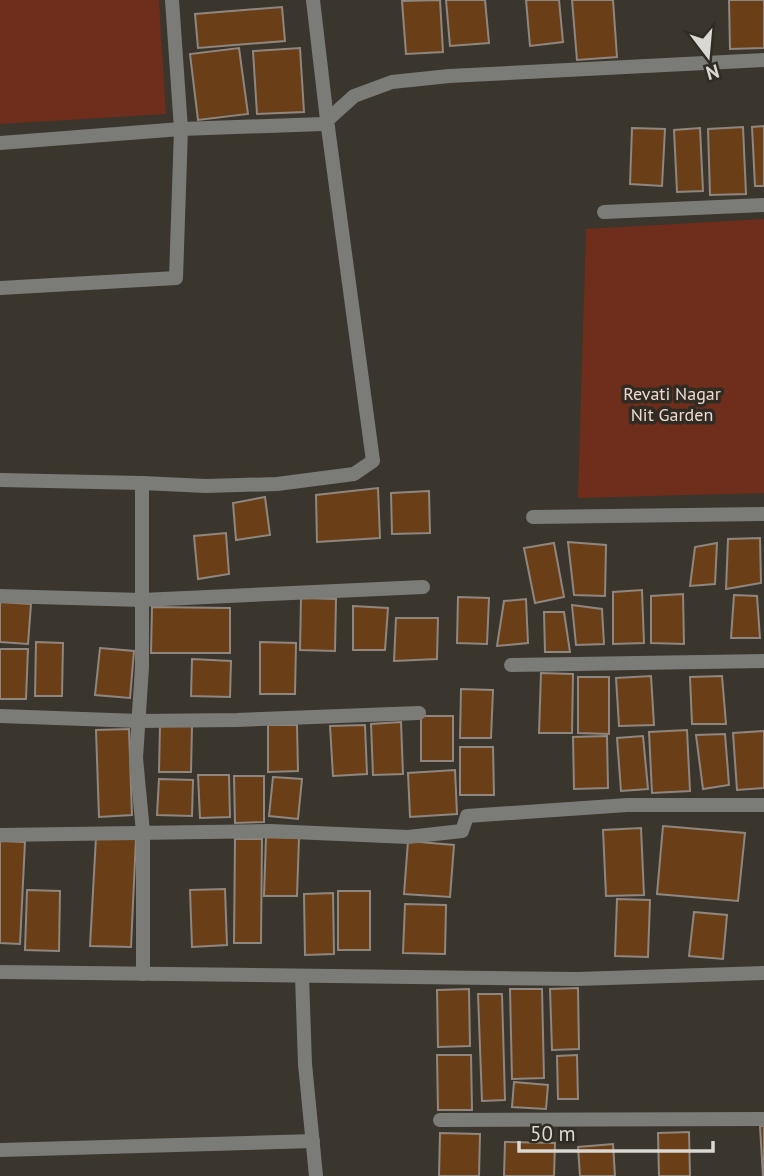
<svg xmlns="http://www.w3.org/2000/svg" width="764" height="1176" viewBox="0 0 764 1176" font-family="'PT Sans',sans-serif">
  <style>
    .green { fill: #6f2d1c }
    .building { fill: #6a3f17; stroke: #8f867f; stroke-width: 2 }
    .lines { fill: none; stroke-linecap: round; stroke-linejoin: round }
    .minor { stroke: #7b7b77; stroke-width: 14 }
    .labels { text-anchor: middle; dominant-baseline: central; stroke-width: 7; stroke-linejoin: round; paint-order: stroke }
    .park-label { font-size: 18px; fill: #efd9d3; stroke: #302c24 }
  </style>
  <rect width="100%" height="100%" fill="#3a362e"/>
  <!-- green -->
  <g class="green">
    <polygon points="0,0 159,0 166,114 0,124"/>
    <polygon points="764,219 764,493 578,498 586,229"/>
  </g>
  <!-- building -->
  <g class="building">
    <polygon points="440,0 443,52 406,54 402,1"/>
    <polygon points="446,0 485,0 489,43 450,46"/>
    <polygon points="526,0 559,0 563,42 530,46"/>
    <polygon points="572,0 613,0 617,57 577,60"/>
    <polygon points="729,0 764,0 764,48 730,49"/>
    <polygon points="282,7 285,41 198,48 195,14"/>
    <polygon points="239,48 248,114 198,120 190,54"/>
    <polygon points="300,48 304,112 257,114 253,51"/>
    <polygon points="764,126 764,186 755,186 752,127"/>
    <polygon points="743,127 746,194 710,195 708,129"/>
    <polygon points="632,128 665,129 662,186 630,184"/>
    <polygon points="700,128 703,191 677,192 674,130"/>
    <polygon points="378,488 380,538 317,542 316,495"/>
    <polygon points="429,491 430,533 392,534 391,493"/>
    <polygon points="265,497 270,535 236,540 233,503"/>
    <polygon points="226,533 229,574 198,579 194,536"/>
    <polygon points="760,538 761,583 726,589 728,539"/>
    <polygon points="568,542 606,545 605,596 574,595"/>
    <polygon points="554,543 564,597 535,603 524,548"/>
    <polygon points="717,543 715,584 690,586 695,547"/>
    <polygon points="642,590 644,643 613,644 613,592"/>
    <polygon points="683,594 684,644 651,643 651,596"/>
    <polygon points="734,595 757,596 760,638 731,638"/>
    <polygon points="458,597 489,598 487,644 457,643"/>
    <polygon points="301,598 336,599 335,651 300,650"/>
    <polygon points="526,599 528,643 497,646 504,601"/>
    <polygon points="0,602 31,604 28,644 0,642"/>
    <polygon points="572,605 602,609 604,644 576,645"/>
    <polygon points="353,606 388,608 385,650 353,650"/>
    <polygon points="152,607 230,608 230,653 151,653"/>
    <polygon points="544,612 564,612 570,652 545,652"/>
    <polygon points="396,618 438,618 437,659 394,661"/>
    <polygon points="36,642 63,643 62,696 35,696"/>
    <polygon points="260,642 296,643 295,694 260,694"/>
    <polygon points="100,648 134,651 130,698 95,695"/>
    <polygon points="0,649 28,649 26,699 0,699"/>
    <polygon points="192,659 231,661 230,697 191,696"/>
    <polygon points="541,673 573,674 572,733 539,733"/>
    <polygon points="651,676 654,725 619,726 616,678"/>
    <polygon points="722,676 726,724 692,724 690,677"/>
    <polygon points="578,677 609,677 609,734 578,733"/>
    <polygon points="461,689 493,690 491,738 460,738"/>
    <rect x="421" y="716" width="32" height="45"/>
    <polygon points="401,722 403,774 373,775 371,724"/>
    <polygon points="160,725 192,726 191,772 159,772"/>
    <polygon points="268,725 297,725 298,771 268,772"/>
    <polygon points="365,725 367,774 333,776 330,726"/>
    <polygon points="129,729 132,815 99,817 96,730"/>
    <polygon points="687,730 690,791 652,793 649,732"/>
    <polygon points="764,731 764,788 737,790 733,733"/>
    <polygon points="725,734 729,785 703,789 696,735"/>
    <polygon points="607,736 608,788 574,789 573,737"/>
    <polygon points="643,736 648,789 621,791 617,738"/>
    <polygon points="460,747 493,747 494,795 460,795"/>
    <polygon points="455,770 457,814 410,817 408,773"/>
    <polygon points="198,775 229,775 230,817 200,818"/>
    <polygon points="234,776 264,776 264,822 235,823"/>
    <polygon points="273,777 302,779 298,819 269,816"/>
    <polygon points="159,779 193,780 192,816 157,815"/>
    <polygon points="663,826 745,833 738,901 657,894"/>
    <polygon points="641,828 644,895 606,896 603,830"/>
    <polygon points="96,837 136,839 131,947 90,946"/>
    <polygon points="266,837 299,838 297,896 264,896"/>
    <polygon points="235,839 262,839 261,943 234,943"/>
    <polygon points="0,841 25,842 20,944 0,943"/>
    <polygon points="408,841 454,845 450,897 404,894"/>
    <polygon points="225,889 227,945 192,947 190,890"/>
    <polygon points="27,890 60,891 59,951 25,950"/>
    <rect x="338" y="891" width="32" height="59"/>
    <polygon points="333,893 334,954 305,955 304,894"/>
    <polygon points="617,899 650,900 648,957 615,956"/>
    <polygon points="405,904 446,905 445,954 403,953"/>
    <polygon points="694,912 727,915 723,959 689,956"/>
    <polygon points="578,988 579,1049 552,1050 550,989"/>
    <polygon points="469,989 470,1046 438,1047 437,990"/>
    <polygon points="510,989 542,989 544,1078 512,1079"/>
    <polygon points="478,994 502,994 505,1100 482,1101"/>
    <polygon points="437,1055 471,1055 472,1110 438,1110"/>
    <polygon points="577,1055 578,1099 558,1099 557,1056"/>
    <polygon points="514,1082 548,1085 546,1109 512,1107"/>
    <polygon points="760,1126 764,1126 764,1176 763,1176"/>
    <polygon points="689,1132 690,1176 659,1176 658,1133"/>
    <polygon points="440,1133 480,1134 479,1176 439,1176"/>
    <polygon points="505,1142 555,1143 554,1176 504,1176"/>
    <polygon points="613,1144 615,1176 580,1176 578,1147"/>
  </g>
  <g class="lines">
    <!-- minor -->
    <g class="minor">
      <polyline points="0,143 181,129 323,124 354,96 392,82 449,76 764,60"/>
      <polyline points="604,212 764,205"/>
      <polyline points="0,288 176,278 181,129 172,0"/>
      <polyline points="0,480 142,483"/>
      <polyline points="533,517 764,514"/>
      <polyline points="0,596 142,600 423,587"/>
      <polyline points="511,665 764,661"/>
      <polyline points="0,716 139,721 237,720 419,713"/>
      <polyline points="0,835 270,831 408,837 462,831 467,816 627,805 764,805"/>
      <polyline points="0,972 577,979 764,973"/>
      <polyline points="143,974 143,832 136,758 142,667 142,483 206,486 277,484 354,474 373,461 327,120 313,0"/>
      <polyline points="302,976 305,1064 316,1176"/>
      <polyline points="440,1120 764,1119"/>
      <polyline points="0,1150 313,1141"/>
    </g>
  </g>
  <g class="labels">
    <!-- park labels -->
    <g class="park-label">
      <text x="672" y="393">Revati Nagar<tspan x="672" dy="21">Nit Garden</tspan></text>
    </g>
  </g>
  <!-- north arrow -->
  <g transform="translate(708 56) rotate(164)" stroke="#302c24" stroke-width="5" paint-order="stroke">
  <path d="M0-5L12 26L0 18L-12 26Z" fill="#dad8d2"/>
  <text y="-10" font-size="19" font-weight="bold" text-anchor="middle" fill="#dad8d2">N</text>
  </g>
  <!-- scale -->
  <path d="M519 1141v10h194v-10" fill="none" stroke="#dad8d2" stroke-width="3.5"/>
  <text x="530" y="1141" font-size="21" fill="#dad8d2" stroke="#302c24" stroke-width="5" paint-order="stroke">50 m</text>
</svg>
